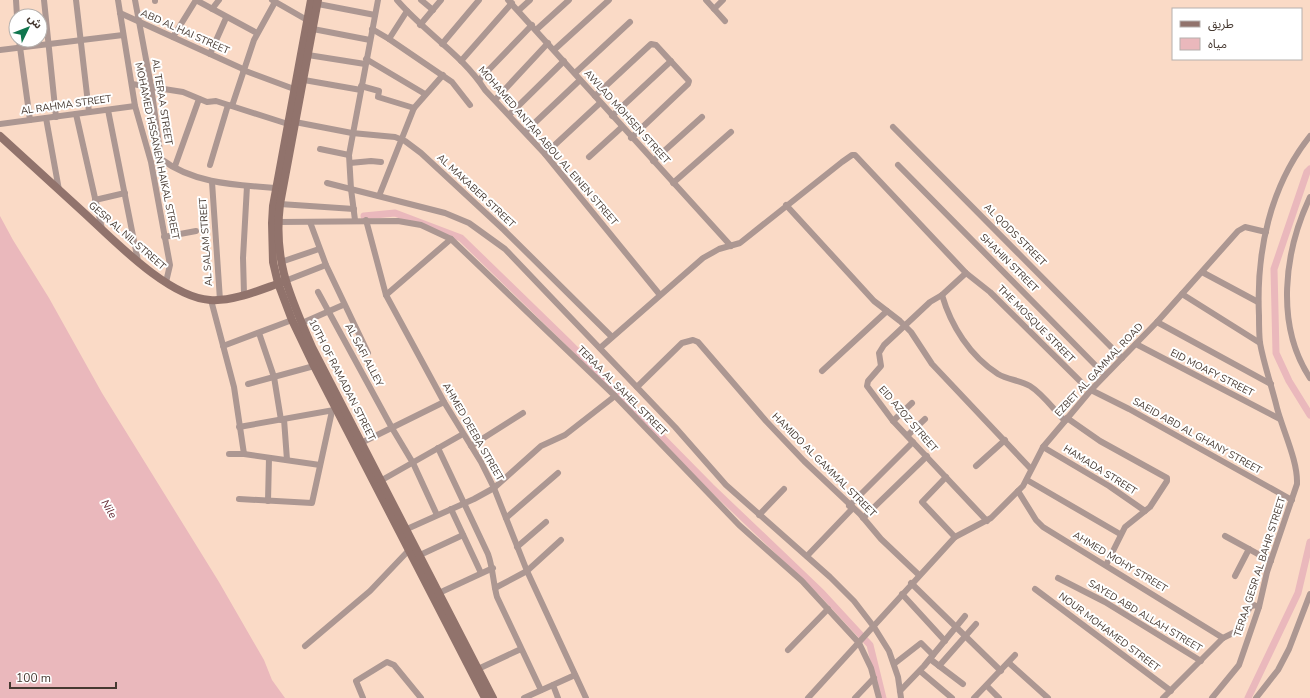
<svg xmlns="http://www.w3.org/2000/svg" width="1310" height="698" viewBox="0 0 1310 698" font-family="'Nunito Sans','Noto Sans Arabic',sans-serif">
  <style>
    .water { fill: #eab8bc }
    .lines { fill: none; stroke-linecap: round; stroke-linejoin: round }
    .canal { stroke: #eab8bc; stroke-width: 7 }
    .street { stroke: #ac9792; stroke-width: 6 }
    .secondary { stroke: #91736c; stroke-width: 8 }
    .labels { text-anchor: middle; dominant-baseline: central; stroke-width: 4; stroke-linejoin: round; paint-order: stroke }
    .street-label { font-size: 10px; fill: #463931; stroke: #fff }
    .water-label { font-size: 11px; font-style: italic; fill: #5f242e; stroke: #fff }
  </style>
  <rect width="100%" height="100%" fill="#fadac6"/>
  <!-- water -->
  <polygon class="water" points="0,216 13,240 49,298 102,393 219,582 264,660 272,680 285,698 0,698"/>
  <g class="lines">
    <!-- canal -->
    <g class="canal">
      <polyline points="1310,169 1307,172 1274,269 1276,353 1289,381 1310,415"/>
      <polyline points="364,216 395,213 461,238 568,342 711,487 822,593 870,645 883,698"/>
      <polyline points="1248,698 1298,593 1310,542"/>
    </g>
    <!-- street -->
    <g class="street">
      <polyline points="16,0 17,16"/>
      <polyline points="44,0 56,117"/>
      <polyline points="76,0 89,112"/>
      <polyline points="118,0 135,106 151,162 170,265 166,282"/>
      <path d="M135,0L151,86L161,159C194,184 237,185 276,188"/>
      <polyline points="196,0 257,33"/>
      <polyline points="272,0 307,20"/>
      <path d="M397,0C424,32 463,55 485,90L545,154L660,295"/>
      <polyline points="421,0 433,10"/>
      <polyline points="508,0 731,246"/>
      <polyline points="706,0 725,21"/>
      <polyline points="155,1 155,0"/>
      <polyline points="318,4 375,15"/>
      <polyline points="212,9 219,0"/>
      <polyline points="714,9 723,0"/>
      <polyline points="519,10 530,0"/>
      <polyline points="120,13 243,69"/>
      <polyline points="420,25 441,0"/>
      <polyline points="313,29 370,40"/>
      <polyline points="372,29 389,39 452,82 470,105"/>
      <polyline points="536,30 569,0"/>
      <polyline points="173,37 196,0"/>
      <polyline points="389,39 407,11"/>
      <polyline points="19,40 30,120"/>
      <polyline points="442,44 479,0"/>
      <polyline points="0,50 123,35"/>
      <polyline points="554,50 609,0"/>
      <polyline points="210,54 226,18"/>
      <polyline points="308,55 365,64"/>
      <polyline points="366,59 425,94"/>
      <polyline points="461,61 512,3"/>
      <polyline points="243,70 294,89"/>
      <polyline points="575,73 630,22"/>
      <polyline points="304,80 361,90"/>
      <polyline points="479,80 532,25"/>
      <polyline points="132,84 183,92 207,102 216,101 288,124"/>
      <polyline points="361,86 379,91 378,97 414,108"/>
      <polyline points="595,96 651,44 656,45 689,81 688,84 631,138"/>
      <polyline points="495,100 548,43"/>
      <polyline points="232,106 254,40 275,2"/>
      <polyline points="108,110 138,261"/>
      <polyline points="76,114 102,229"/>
      <polyline points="509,115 564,61"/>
      <polyline points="612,116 671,61"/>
      <polyline points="46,118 59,190"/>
      <polyline points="295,122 352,133 395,137 405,141 421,153 504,230 612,337"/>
      <polyline points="0,124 135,106"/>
      <polyline points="893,127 1122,358"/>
      <polyline points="525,132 580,80"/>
      <polyline points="320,149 349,155"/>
      <polyline points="545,154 600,103"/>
      <polyline points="589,157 622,127"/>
      <polyline points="653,161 702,117"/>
      <polyline points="350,163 371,161 381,162"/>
      <polyline points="210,165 228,105"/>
      <polyline points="898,165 1105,375"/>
      <polyline points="175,166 199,99"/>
      <polyline points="212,182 220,300"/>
      <polyline points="327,183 445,213 469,223 505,249 675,427 726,485 830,577 854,601 874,627 889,651 898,677 901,698"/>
      <polyline points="673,183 731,132"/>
      <polyline points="379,196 414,108 443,75"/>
      <path d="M1310,197C1284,252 1275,325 1310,378"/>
      <polyline points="95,200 125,193"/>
      <polyline points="280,204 354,209"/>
      <polyline points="786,205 874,301 900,321 911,332 932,364 1031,469"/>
      <polyline points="355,220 351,189 349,155 378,0"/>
      <polyline points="366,220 386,295 444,402 481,462 494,488 527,571 586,698"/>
      <polyline points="278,222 398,221 421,225 451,239 615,396 739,525 802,581 859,643 871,668 879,698"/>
      <polyline points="310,222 326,265 368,353"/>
      <polyline points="164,237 196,231"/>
      <polyline points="281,262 319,249"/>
      <polyline points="1202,272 1258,302"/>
      <polyline points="966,273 942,295 930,302 884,345 879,353 881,366 868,381 867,386 893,421 987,521"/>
      <polyline points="285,281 326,265"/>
      <polyline points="318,292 392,428 413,463 437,515"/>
      <polyline points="244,294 243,258 247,186"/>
      <polyline points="1182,294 1260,343"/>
      <polyline points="386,295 451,239"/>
      <path d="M942,295C951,326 970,356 998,374C1008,380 1020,380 1030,386C1043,394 1054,410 1065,421"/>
      <polyline points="211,300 234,387 244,454"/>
      <polyline points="1157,322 1271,384"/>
      <polyline points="302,323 343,305"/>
      <polyline points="259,333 274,377 281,420"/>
      <polyline points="1136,344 1280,419"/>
      <polyline points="223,346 292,320"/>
      <polyline points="600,348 703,258 719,249 740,243 842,162 852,155 855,155 966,273 990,292 1087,388 1129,409 1292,500"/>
      <polyline points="822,371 887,311"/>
      <polyline points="248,384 314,366"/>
      <polyline points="637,387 682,343 693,340 698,342 766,421 804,461 860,514 881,539 919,575"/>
      <polyline points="1067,418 1100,441 1167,478 1167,481 1150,507 1125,527 1106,565"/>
      <polyline points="284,419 287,460"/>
      <polyline points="893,421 912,403"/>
      <polyline points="239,427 334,410"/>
      <polyline points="908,435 925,419"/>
      <polyline points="363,442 444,402"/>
      <polyline points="471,446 523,413"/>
      <polyline points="1043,447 1109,486 1145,511"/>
      <path d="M438,448L488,554C493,568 493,582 497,597L541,690"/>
      <polyline points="229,454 244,454 320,465"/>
      <polyline points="976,466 1005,440"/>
      <polyline points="946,477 922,502 955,537"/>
      <polyline points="382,480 463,434"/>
      <polyline points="1027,480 1120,534"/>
      <polyline points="1018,491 1036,520 1043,527 1223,638"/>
      <polyline points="239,499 312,503 332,411"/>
      <polyline points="268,501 269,458"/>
      <polyline points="849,506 913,442"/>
      <polyline points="451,509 481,573"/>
      <polyline points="759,515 784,489"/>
      <polyline points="506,518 558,473"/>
      <polyline points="863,518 927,456"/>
      <polyline points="407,529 474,499 494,488 541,446 565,435 615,396"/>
      <polyline points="1225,536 1271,561"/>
      <polyline points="517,547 546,522"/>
      <polyline points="420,555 463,535"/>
      <polyline points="807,556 853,508"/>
      <polyline points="1235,576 1249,549"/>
      <polyline points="1058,578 1105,602 1201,661"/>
      <polyline points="911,583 1001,671"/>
      <polyline points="495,588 527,571 561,540"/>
      <polyline points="1035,589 1171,691"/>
      <polyline points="439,593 493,568"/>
      <polyline points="902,594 945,641"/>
      <polyline points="305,646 370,591 409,550"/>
      <polyline points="788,650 828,609"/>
      <polyline points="930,659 963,684"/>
      <polyline points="1009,663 1048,698"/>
      <polyline points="894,664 921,643 933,655"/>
      <polyline points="939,666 976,624"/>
      <polyline points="478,669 521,649"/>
      <polyline points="920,671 952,698"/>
      <polyline points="553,685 558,698"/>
      <polyline points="987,686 999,698"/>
      <polyline points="900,691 924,666 965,616"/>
      <polyline points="363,698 356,681 387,662 394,665 421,698"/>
      <polyline points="524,698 575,675"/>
      <polyline points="808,698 955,537 991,518 1023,486 1043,447 1065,421 1091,390 1157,322 1238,231 1245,227 1266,232"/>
      <polyline points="855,698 874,678"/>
      <polyline points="974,698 1015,655"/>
      <polyline points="1163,698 1223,638 1237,631 1250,607 1254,605 1259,607"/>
      <path d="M1212,698L1239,665L1259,607L1267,572L1297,484C1298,461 1283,431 1277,408C1272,387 1264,365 1260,343C1259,334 1259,325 1259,316C1256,252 1270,186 1310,136"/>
      <polyline points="1256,698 1278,670 1289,649 1310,594"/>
    </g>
    <!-- secondary -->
    <g class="secondary">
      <polyline points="311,0 273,206 272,223 273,262 278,283 292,320 314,366 485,698"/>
      <path d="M318,0L280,204C273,262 290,296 312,347L493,698"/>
      <path d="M0,136C27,161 54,185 81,210C112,238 167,297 210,300C233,302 262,289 283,282"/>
    </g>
  </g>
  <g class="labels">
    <!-- street labels -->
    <g class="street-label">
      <text transform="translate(185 32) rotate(24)">ABD AL HAI STREET</text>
      <text transform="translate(162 102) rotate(81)">AL TERAA STREET</text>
      <text transform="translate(66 105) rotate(-8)">AL RAHMA STREET</text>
      <text transform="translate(627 117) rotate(48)">AWLAD MOHSEN STREET</text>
      <text transform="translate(548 146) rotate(49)">MOHAMED ANTAR ABOU AL EINEN STREET</text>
      <text transform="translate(157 151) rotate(78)">MOHAMED HSSANEN HAIKAL STREET</text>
      <text transform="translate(476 191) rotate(43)">AL MAKABER STREET</text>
      <text transform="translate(1015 235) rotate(45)">AL QODS STREET</text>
      <text transform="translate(127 236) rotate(41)">GESR AL NIL STREET</text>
      <text transform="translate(206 242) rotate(-94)">AL SALAM STREET</text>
      <text transform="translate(1009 263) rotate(45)">SHAHIN STREET</text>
      <text transform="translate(1036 324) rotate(45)">THE MOSQUE STREET</text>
      <text transform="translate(364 355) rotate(62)">AL SAFI ALLEY</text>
      <text transform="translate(1099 370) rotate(-47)">EZBET AL GAMMAL ROAD</text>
      <text transform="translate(1212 373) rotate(27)">EID MOAFY STREET</text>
      <text transform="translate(342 380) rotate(63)">10TH OF RAMADAN STREET</text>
      <text transform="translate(622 391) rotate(45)">TERAA AL SAHEL STREET</text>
      <text transform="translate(908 419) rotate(49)">EID AZOZ STREET</text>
      <text transform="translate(473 432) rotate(60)">AHMED DEEBA STREET</text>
      <text transform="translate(1197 436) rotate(29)">SAEID ABD AL GHANY STREET</text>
      <text transform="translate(824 465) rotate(45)">HAMIDO AL GAMMAL STREET</text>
      <text transform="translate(1100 470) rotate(32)">HAMADA STREET</text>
      <text transform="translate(1120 562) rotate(31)">AHMED MOHY STREET</text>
      <text transform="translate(1260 567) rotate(-72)">TERAA GESR AL BAHR STREET</text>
      <text transform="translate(1145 616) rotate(31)">SAYED ABD ALLAH STREET</text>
      <text transform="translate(1109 632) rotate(37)">NOUR MOHAMED STREET</text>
    </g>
    <!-- water labels -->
    <g class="water-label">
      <text transform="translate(109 509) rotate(60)">Nile</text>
    </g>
  </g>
  <!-- legend -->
  <rect x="1172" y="8" width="130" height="52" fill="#ffffff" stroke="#b5b0ad"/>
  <rect x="1180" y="21" width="20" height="6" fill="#91736c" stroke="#b5b0ad"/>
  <text x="1208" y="28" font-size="12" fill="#463931">طريق</text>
  <rect x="1180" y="38" width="20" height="12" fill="#eab8bc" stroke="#b5b0ad"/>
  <text x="1208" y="48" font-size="12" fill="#463931">مياه</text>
  <!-- north arrow -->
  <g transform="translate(28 28) rotate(47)"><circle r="19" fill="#ffffff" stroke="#b5b0ad"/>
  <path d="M0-3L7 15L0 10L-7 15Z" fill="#10764e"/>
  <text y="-6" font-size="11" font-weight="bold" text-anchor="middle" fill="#463931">ش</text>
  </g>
  <!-- scale -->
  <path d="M10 682v6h106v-6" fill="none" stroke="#463931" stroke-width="2"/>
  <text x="16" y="682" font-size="12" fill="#463931" stroke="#ffffff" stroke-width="3" paint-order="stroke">100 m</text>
</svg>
